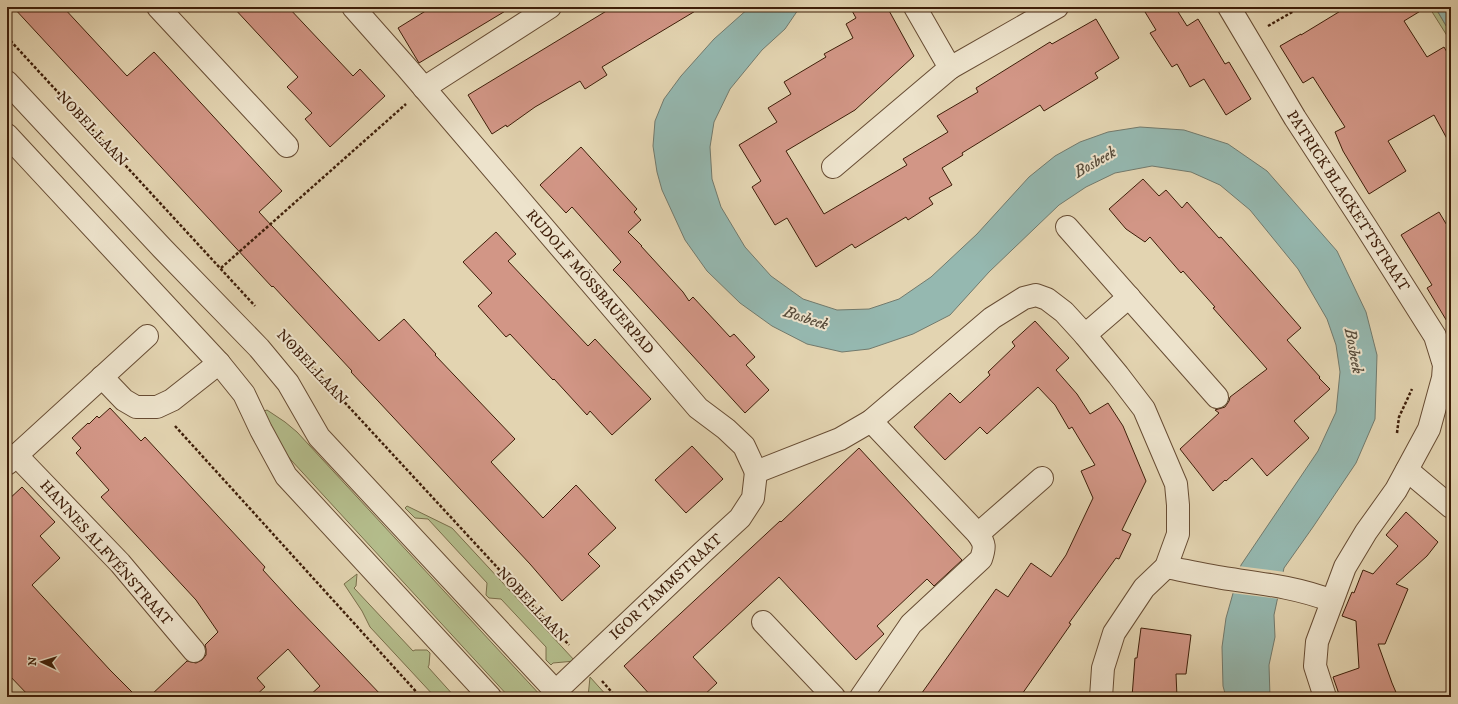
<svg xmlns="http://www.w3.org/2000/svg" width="1458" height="704" viewBox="0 0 1458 704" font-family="'IM FELL DW Pica',serif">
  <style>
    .green { fill: #b4bd8c; stroke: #796e4a }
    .water { fill: #95b8b0; stroke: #727a6d }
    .pier { fill: #e3d4b1 }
    .building { fill: #d29686; stroke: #3e1e09 }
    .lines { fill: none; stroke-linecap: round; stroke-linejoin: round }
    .minor-casing { stroke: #674c33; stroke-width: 24 }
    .path { stroke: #3e1e09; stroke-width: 2.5; stroke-dasharray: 3 2; stroke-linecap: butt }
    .minor { stroke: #ede3cc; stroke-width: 22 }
    .labels { text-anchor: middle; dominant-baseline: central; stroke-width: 4; stroke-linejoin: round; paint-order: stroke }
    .street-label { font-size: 15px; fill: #3e1e09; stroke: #ede3cc }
    .water-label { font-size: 16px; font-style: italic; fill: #584c3b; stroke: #ede3cc }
  </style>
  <rect width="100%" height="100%" fill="#e3d4b1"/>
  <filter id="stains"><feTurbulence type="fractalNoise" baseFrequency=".005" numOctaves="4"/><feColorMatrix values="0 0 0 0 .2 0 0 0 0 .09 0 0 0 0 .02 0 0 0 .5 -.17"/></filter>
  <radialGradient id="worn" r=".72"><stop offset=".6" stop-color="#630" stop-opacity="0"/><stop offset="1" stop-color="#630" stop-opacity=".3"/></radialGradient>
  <!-- green -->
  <g class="green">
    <polygon points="1429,7 1435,7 1451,34 1451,42"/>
    <polygon points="267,410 285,422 297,432 542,697 509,697 291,460 281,447 264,411"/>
    <polygon points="407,506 452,528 575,661 553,663 551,665 546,660 546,647 501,599 489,598 486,595 487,583 428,519 415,518 405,508"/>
    <polygon points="357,574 356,586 354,588 413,651 415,650 427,650 430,653 429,665 428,667 455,697 435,697 370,627 362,611 344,584"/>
    <polygon points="590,677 608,697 588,697"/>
  </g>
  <!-- water -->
  <g class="water">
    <polygon points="750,7 800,7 785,29 762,50 730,89 714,122 710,147 712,179 721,207 745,247 771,276 803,299 837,310 869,309 899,299 931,277 977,234 1029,177 1055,156 1080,142 1108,132 1140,127 1184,130 1228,144 1267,171 1337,251 1366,312 1377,355 1375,419 1356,463 1313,527 1284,568 1274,615 1275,637 1269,665 1270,697 1226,697 1223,686 1222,647 1226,618 1241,565 1318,451 1336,412 1340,372 1336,345 1327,319 1298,269 1250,210 1220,185 1191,172 1152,166 1115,173 1086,187 1059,205 989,272 950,315 913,334 869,349 842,352 807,344 772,326 740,303 707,271 685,240 662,190 657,172 653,146 655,121 664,99 681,76 714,39"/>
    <polygon points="1435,7 1444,7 1451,18 1451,34"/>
  </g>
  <!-- pier -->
  <polygon class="pier" points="1238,566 1285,572 1280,599 1231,593"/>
  <!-- building -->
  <g class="building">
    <polygon points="13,7 63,7 127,76 154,52 282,191 259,212 379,341 404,319 436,354 435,355 515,439 491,462 543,518 576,485 616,528 588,554 600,566 562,601 530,564 351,372 352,371 273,286 272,287"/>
    <polygon points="233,7 288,7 353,76 360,69 385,96 330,147 305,119 312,113 287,87 298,77"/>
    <polygon points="432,7 512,7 419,63 398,28"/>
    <polygon points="613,7 702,7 602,67 607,75 585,89 580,81 535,107 507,127 506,125 492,134 468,95"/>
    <polygon points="850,7 887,7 914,56 855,110 786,151 824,214 907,165 903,159 948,132 937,116 978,92 976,88 1050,42 1052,44 1096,19 1119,58 1095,73 1098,78 1044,111 1040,105 962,153 963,155 942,168 952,185 929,198 933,204 908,220 906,217 855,248 852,244 816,267 787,218 775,225 752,187 761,181 739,145 777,122 768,108 791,94 784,82 826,57 824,54 853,38 846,24 856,18"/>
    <polygon points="1142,7 1175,7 1187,26 1198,19 1225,64 1229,62 1251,99 1226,115 1204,79 1190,87 1177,64 1172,67 1150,33 1156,30"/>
    <polygon points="1347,7 1427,7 1404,21 1427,57 1444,47 1451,59 1451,146 1434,115 1388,141 1406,171 1369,194 1343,151 1335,132 1345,127 1313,77 1303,83 1280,46 1301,34 1301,35"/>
    <polygon points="581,147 637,209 634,212 641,220 628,232 642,246 641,246 683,292 689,301 693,297 730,337 734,334 755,357 746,365 769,390 745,413 626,283 613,270 621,262 572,207 566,213 540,185"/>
    <polygon points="1143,179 1159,196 1166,190 1182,208 1187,202 1219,238 1221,237 1253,273 1301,328 1287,340 1320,377 1319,378 1330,389 1294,421 1309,438 1267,476 1252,458 1226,481 1225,480 1213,491 1180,449 1219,413 1215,410 1225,407 1229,401 1230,397 1267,369 1213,308 1215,307 1183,271 1181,273 1150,237 1145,242 1126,229 1109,209"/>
    <polygon points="1439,212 1451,232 1451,328 1427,288 1432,285 1401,235"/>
    <polygon points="496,232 516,254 508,261 588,346 595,339 651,399 612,435 590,411 587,415 554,379 553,380 510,334 506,337 478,306 492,293 463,262"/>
    <polygon points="1035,321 1069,358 1056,370 1077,394 1090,414 1108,403 1123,426 1146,481 1122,530 1131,534 1119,559 1116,558 1069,623 1071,624 1020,697 919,697 996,589 1008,597 1031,563 1051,577 1066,555 1093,498 1081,471 1095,465 1072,427 1069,429 1055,405 1038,387 987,434 980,427 945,460 914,427 950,393 960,403 990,375 988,372 1015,346 1012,342"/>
    <polygon points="110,408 141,441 145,437 265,567 263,570 295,605 383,697 308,697 320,686 288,649 257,678 265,687 254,697 149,697 187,661 196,663 202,660 206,655 206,649 205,645 218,632 196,600 101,497 109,490 76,453 81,448 72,438 88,423 89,424 97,416 99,418"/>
    <polygon points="692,446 723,479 686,513 655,480"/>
    <polygon points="859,448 962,560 934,586 927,579 877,626 884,634 856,660 779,577 693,657 717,683 702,697 652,697 624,666 780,521 781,522"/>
    <polygon points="22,487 55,522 40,536 60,558 32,585 110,670 137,697 30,697 7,673 7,501"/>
    <polygon points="1406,512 1438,542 1427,556 1396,584 1408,589 1385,644 1378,644 1392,683 1398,697 1340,697 1333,677 1359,668 1356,621 1342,616 1352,592 1354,593 1363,570 1373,574 1398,546 1386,535"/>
    <polygon points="1141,628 1191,635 1186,674 1176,674 1177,697 1132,697 1135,658 1137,658"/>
  </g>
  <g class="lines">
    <!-- minor casing -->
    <g class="minor-casing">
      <g id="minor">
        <polyline points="158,7 287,146"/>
        <polyline points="353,7 407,68 698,408 726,429 744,446 756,472"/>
        <polyline points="915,7 950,68"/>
        <polyline points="1229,7 1295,118 1366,227 1435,336 1444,365 1443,378 1429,429 1396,490 1366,532 1345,567 1317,642 1315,666 1325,697"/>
        <polyline points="7,82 162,248 259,348 288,383 319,437 561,697"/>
        <polyline points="424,88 550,7"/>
        <polyline points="7,135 219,363 244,394 261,430 286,476 490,697"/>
        <polyline points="833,167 950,68 1057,7"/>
        <polyline points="1067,227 1217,397"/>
        <polyline points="1085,335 1129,297"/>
        <polyline points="102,377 124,400 136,407 157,407 172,400 219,363"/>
        <polyline points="16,455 120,563 194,651"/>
        <polyline points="7,464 147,336"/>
        <polyline points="1407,470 1451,507"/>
        <polyline points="756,472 840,439 871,421 992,318 1024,298 1036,295 1047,299 1064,312 1085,335 1118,375 1144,409 1176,484 1178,505 1178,534 1166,567 1144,588 1114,633 1103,668 1101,697"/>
        <polyline points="978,534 1042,478"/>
        <path d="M1166,567C1187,571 1209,576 1230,579C1265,584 1299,588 1332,601"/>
        <polyline points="763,622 834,697"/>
        <polyline points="556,691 704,551 740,518 753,498 756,472"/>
        <path d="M861,697L911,624L981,559C985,547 985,544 978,534L871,421"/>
      </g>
    </g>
    <!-- path -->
    <g class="path">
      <polyline points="1268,26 1301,7"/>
      <polyline points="7,37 255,306"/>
      <polyline points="221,268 406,104"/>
      <polyline points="287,340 569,645"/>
      <polyline points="175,426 421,697"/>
      <polyline points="1397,433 1399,417 1412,389"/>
      <polyline points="602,681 616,697"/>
      <polyline points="7,695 9,697"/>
    </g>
    <!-- minor -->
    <use href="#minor" class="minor"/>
  </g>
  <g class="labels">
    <!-- street labels -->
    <g class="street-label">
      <text transform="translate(92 129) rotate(47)">NOBELLAAN</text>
      <text transform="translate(1348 201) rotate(57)">PATRICK BLACKETTSTRAAT</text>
      <text transform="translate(590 282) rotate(49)">RUDOLF MÖSSBAUERPAD</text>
      <text transform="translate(312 367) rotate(47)">NOBELLAAN</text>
      <text transform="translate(106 553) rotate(48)">HANNES ALFVÉNSTRAAT</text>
      <text transform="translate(666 587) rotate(-43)">IGOR TAMMSTRAAT</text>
      <text transform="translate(532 605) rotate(47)">NOBELLAAN</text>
    </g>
    <!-- water labels -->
    <g class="water-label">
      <text transform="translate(1095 162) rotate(-30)">Bosbeek</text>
      <text transform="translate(806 318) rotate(18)">Bosbeek</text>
      <text transform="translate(1354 351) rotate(80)">Bosbeek</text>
    </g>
  </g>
  <!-- margin -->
  <rect width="1458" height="704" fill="none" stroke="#e3d4b1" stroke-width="24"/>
  <rect x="8" y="8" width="1442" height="688" fill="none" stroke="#3e1e09" stroke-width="2"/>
  <rect x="12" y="12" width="1434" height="680" fill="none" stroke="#3e1e09"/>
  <!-- north arrow -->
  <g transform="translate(42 662) rotate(274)" stroke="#ede3cc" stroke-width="3" paint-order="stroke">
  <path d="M0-3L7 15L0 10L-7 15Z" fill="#3e1e09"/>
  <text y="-6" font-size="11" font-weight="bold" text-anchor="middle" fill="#3e1e09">N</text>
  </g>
  <rect width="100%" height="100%" filter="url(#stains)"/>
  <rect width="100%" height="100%" fill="url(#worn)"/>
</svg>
